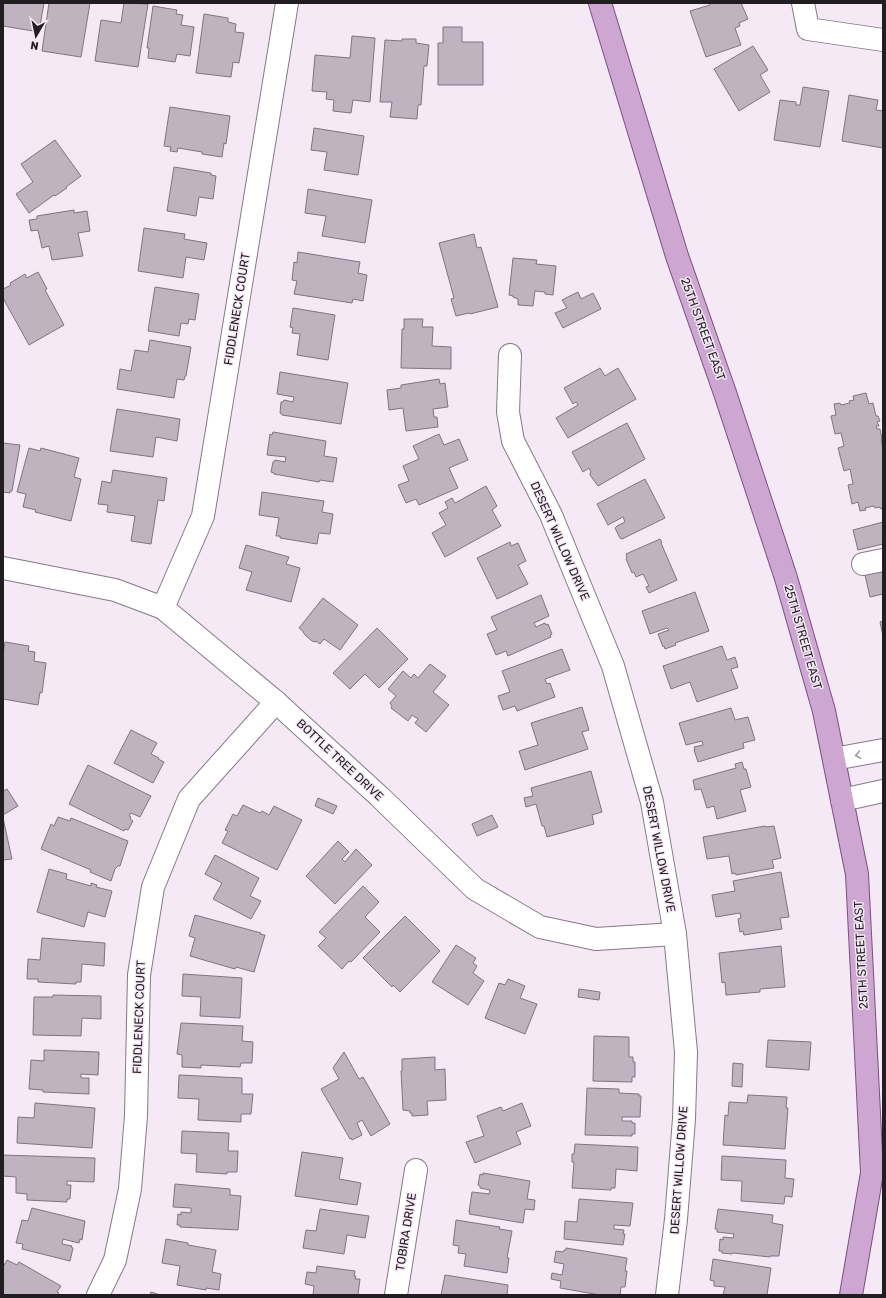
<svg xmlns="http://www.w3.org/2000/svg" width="886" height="1298" viewBox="0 0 886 1298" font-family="Rubik,sans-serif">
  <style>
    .building { fill: #beb3bf; stroke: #7f7580 }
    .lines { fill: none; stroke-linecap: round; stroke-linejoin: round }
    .minor-casing { stroke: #857a86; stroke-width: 24 }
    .major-casing { stroke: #7b5081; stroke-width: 24 }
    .minor { stroke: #fff; stroke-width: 22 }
    .major { stroke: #cda6d2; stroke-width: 22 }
    .oneway { stroke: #9b999b }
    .labels { text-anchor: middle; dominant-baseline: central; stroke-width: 3; stroke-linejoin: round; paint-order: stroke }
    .street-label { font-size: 12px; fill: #211d21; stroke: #f5e9f6 }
  </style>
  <rect width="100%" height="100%" fill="#f5e9f6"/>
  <!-- building -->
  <g class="building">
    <polygon points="3,3 44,3 39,32 3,26"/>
    <polygon points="49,3 90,3 81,57 42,51"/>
    <polygon points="124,3 148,4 138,67 95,61 101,20 121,23"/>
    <polygon points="710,3 741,3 748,19 739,23 740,26 735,28 741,45 706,57 690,11 710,5"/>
    <polygon points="153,6 177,10 176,14 183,15 181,25 194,27 190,56 177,54 175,62 148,58 149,48 147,48"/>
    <polygon points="204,14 228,18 228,22 236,24 235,32 244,33 239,63 233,62 231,77 196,73"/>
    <polygon points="443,27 462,27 462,42 483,42 483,85 438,85 438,43 443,43"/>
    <polygon points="352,36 375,38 370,102 353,100 351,113 333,111 334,100 326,99 327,92 312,91 315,55 350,58"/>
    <polygon points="402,39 416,39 416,43 429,45 427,66 424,66 421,105 418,105 417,119 390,117 392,102 380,102 385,40 402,41"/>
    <polygon points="753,46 768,70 760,75 770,92 739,111 714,69"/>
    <polygon points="803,87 829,91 820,147 774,140 780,100 796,102 796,105 800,105"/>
    <polygon points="849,95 878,100 876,110 883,111 883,148 842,141"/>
    <polygon points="170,107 230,116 226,144 224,143 222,157 202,154 202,152 178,148 177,152 170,151 171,147 164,146"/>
    <polygon points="314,128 364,136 358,175 324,170 327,152 311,150"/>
    <polygon points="55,140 81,176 66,187 67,188 55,196 54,195 29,213 16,194 33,182 21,164"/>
    <polygon points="174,167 211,173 211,175 216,176 213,199 199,197 196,216 167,211"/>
    <polygon points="308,189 372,200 365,243 322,236 326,216 305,213"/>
    <polygon points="74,210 74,213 87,211 90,231 78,233 83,256 52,260 49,246 42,248 38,230 31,231 29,220 37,219 37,216"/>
    <polygon points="144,228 185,234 184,239 207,243 204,260 186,257 183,278 138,271"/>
    <polygon points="474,234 477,248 481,247 498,307 470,314 469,313 456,316 451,299 454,298 439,243"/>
    <polygon points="298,252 360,262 358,273 367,275 363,301 353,299 352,303 294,294 297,281 292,280 294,262 297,263"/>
    <polygon points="513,258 537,260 536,264 556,266 553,295 545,294 545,292 535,291 533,306 518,305 518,299 513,297 513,296 509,295"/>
    <polygon points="38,272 47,289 45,290 64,325 29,345 3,298 3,289 11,285 10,283 25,274 27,278"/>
    <polygon points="155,287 199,294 195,320 189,319 188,324 181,323 179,336 148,331"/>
    <polygon points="578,292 581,299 593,293 601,309 563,328 555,313 567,308 562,300"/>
    <polygon points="293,308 335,315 328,360 297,355 300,334 292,333 293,328 290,327"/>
    <polygon points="404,319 423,319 422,327 433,327 432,346 451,347 451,369 401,368 402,329 404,329"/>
    <polygon points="150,340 191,347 186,376 185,376 184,380 177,379 174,398 117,389 120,369 131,371 135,350 148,352"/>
    <polygon points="600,368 605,376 618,368 636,399 568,438 556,418 578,405 576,402 573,404 564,388"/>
    <polygon points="280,372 348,383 341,424 282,415 282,414 280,413 281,402 283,402 284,400 293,402 294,397 277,394"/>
    <polygon points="439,379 440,384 445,383 448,407 433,409 434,417 437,417 438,427 406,431 403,408 389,410 387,390 401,388 401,385"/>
    <polygon points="866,393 869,404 873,403 876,416 878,416 880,421 877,422 879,426 876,426 877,429 880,429 882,439 881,439 883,450 883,509 881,509 880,507 875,508 874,506 865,508 866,510 860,511 858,502 852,504 848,485 853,484 850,469 844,471 838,448 844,446 841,433 835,434 831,416 836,415 834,404 840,403 841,405 850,403 849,401 854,400 853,396"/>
    <polygon points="117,409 180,419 177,441 156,437 153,457 110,451"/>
    <polygon points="627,423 645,459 598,486 590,475 590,473 591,472 589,468 583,472 572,452"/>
    <polygon points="273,432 326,441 324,456 337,458 333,482 320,480 319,482 274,474 274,473 271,472 273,462 274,462 275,460 285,462 286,457 267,455 270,434 272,435"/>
    <polygon points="439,434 444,445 459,439 468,460 449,468 458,488 419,505 416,499 406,503 398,485 409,481 403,466 419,459 413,446"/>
    <polygon points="3,443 20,445 12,491 10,491 10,493 3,492"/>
    <polygon points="29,448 40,451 41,448 79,458 74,477 81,479 71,521 35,512 36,510 23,507 26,494 17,492"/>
    <polygon points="113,470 167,478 164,501 158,500 151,544 131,541 135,516 107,512 108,505 98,504 102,481 111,483"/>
    <polygon points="645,479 665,518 622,539 620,538 615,528 617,526 625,522 623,517 608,525 597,504"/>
    <polygon points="486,486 497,506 492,510 501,526 445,557 432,533 446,525 439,513 448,508 445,502 452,498 455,503"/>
    <polygon points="262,492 324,501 322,512 333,514 330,534 319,533 317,544 280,538 280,536 276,536 279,518 259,515"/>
    <polygon points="883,522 883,544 858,550 853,530"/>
    <polygon points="660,539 662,542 661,543 677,580 649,593 646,587 649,586 643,574 636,577 634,572 632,573 626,559 627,558 626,554"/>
    <polygon points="510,542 511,546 518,543 526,561 518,565 528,584 497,599 477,558"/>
    <polygon points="246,545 289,557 286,564 300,568 291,602 246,590 252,572 239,568"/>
    <polygon points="883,571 883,594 870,597 865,575"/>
    <polygon points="695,592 709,631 675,643 676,645 665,649 664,646 663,647 658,634 669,630 667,628 650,634 642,611"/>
    <polygon points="541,595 549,616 534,623 536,627 545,623 546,625 548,624 552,634 550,635 551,637 508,656 506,651 496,655 487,634 497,630 491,617"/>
    <polygon points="323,598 358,625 340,650 324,639 320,644 316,641 316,642 312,641 305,635 303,632 303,631 299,628"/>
    <polygon points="883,621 883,636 880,622"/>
    <polygon points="377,628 408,659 379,688 365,674 350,689 333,673"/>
    <polygon points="5,642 29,646 28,651 35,652 34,661 46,663 42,693 40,692 38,705 3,699 3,653"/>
    <polygon points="722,646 727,660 735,657 738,667 731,669 738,688 697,702 690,682 671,689 663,666"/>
    <polygon points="562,649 570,670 545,679 547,684 550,683 555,697 517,711 515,706 503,710 498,696 510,692 502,671"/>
    <polygon points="430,664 446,676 433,692 449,705 426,732 415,723 418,719 412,715 408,721 391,708 392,706 390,703 396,696 388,689 403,671 411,678 414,674 418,678"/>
    <polygon points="582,707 589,730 582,732 588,749 525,770 519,751 538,745 531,723"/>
    <polygon points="731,708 735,720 748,717 755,740 743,743 744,748 698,762 694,750 695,750 694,747 703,745 702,741 686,745 679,723"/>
    <polygon points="131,730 157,743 151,754 159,758 158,759 164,762 153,783 114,763"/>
    <polygon points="742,762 744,769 746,769 751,787 740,790 746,811 717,819 714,806 707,808 701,789 695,790 693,780 736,768 735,764"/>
    <polygon points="88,765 151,796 140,817 131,813 129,816 131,817 130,819 133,821 128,830 125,829 124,831 69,804"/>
    <polygon points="591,771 602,812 592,815 594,824 547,837 544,826 542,826 536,804 526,807 524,798 533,796 531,788"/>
    <polygon points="7,789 18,806 3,815 3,791"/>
    <polygon points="318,798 337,806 333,814 315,806"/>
    <polygon points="243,805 260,813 262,811 269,815 274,806 302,820 277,870 222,843 228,831 225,830 233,814 237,816"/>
    <polygon points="492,815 498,827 477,836 472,824"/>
    <polygon points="58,817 70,821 71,818 128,841 120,866 118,866 115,869 111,881 90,872 91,870 41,849 51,824 54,826"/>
    <polygon points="3,818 12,859 3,860"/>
    <polygon points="765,826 766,827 774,826 781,858 772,860 774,868 736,875 735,873 732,874 729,856 707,859 703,837"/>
    <polygon points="338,841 349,852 342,859 345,862 356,849 372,865 335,904 306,876"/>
    <polygon points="215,855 259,878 250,896 261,901 251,919 213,899 222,883 205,874"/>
    <polygon points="49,869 67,874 66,879 91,886 91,883 97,885 96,887 112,891 105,917 88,912 84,927 37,912"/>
    <polygon points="781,872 789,917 780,918 782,929 744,935 743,931 740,932 738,919 741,918 740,913 716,917 712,895 735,891 733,881"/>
    <polygon points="363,886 379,902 365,917 380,932 351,962 349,961 342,969 318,946 326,938 319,932"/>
    <polygon points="195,915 261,933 260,934 265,935 254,972 236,967 235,969 190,956 195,938 189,936"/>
    <polygon points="405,916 440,951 400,992 393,985 392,987 363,958"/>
    <polygon points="42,938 105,943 104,966 82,964 81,982 76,982 76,984 38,982 38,979 27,979 28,959 40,960"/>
    <polygon points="456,945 476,958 473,963 477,966 473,973 484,981 468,1005 432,982"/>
    <polygon points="781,946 785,987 760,989 760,992 726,995 725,982 722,983 719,953"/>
    <polygon points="183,974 242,978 240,1018 200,1016 201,997 182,996"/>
    <polygon points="508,979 525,986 520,998 537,1004 525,1034 485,1018 499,983 505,985"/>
    <polygon points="579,989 600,992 599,1000 578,997"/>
    <polygon points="53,995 101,996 101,1019 82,1018 81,1036 33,1035 34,997 53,997"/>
    <polygon points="181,1023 243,1026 242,1041 253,1042 252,1063 241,1063 240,1067 201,1065 201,1068 182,1067 182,1055 177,1054"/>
    <polygon points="594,1036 629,1037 629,1057 633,1057 633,1062 635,1062 635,1077 632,1077 632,1082 593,1081"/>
    <polygon points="768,1040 811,1042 809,1070 766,1067"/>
    <polygon points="44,1050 99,1052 98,1075 81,1074 81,1078 89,1078 89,1094 43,1092 43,1090 29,1089 31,1060 44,1061"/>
    <polygon points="344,1052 359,1079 363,1077 390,1124 371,1136 362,1120 357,1123 362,1135 352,1140 351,1138 350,1139 321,1089 339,1079 333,1068"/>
    <polygon points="435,1057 435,1070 445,1069 446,1100 427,1101 428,1115 412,1116 412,1113 410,1113 410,1111 403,1110 401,1071 402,1071 402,1059"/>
    <polygon points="733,1063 743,1064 742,1087 732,1086"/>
    <polygon points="179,1075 242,1078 242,1094 253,1094 251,1114 241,1114 241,1122 198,1120 199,1099 178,1098"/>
    <polygon points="587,1088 619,1089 619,1093 639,1094 639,1096 641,1096 640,1117 622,1117 622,1121 632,1121 632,1123 635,1123 635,1134 632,1134 632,1136 585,1135"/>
    <polygon points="748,1095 787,1097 786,1108 788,1108 785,1149 723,1145 725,1115 728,1116 729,1102 747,1103"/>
    <polygon points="35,1103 95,1108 92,1148 17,1143 18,1117 34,1118"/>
    <polygon points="522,1103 531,1126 516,1132 521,1144 475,1163 466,1142 484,1136 477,1116 501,1107 503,1111"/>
    <polygon points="182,1131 229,1133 228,1151 238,1151 237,1172 227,1172 227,1174 196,1172 197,1154 181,1153"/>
    <polygon points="575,1144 638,1147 637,1171 616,1169 615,1188 611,1188 611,1190 572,1188 574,1162 572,1162 572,1154 574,1154"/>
    <polygon points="302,1152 343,1158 339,1179 361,1183 357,1205 295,1196"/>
    <polygon points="3,1155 95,1158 94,1182 67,1181 67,1185 71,1185 70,1199 67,1199 67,1202 27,1200 27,1194 16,1193 16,1177 3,1176"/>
    <polygon points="722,1156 786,1160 785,1178 794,1179 792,1197 785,1196 784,1204 741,1201 742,1181 721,1180"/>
    <polygon points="483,1173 530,1181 527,1199 535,1200 534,1210 525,1209 523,1223 469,1214 470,1212 469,1212 472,1192 489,1194 490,1190 480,1188 480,1186 478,1185 480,1174 483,1175"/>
    <polygon points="175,1184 230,1189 230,1195 241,1196 238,1230 180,1227 180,1225 177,1225 178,1214 181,1215 181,1212 191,1213 191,1208 173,1207"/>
    <polygon points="579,1199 633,1203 630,1226 614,1225 614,1229 624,1230 623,1234 625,1234 623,1245 564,1239 565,1221 577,1222"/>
    <polygon points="32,1208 85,1221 82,1240 80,1239 79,1243 63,1239 62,1244 72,1246 71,1247 73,1248 70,1261 22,1249 23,1244 16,1243 22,1220 28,1221"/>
    <polygon points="320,1209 369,1216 365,1238 347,1235 344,1254 303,1248 306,1230 316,1231"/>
    <polygon points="718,1209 773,1215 772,1223 783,1225 779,1256 770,1256 770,1257 733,1253 732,1254 722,1253 722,1251 719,1251 720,1239 723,1240 723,1237 733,1238 734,1234 717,1232 717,1229 715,1229"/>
    <polygon points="456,1220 500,1227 499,1229 512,1231 507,1258 509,1258 507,1273 464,1266 466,1254 458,1253 459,1246 453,1245"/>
    <polygon points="166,1239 188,1243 188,1245 216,1250 212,1272 221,1274 219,1290 206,1288 206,1290 177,1285 180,1266 162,1263"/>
    <polygon points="566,1248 627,1258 625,1271 627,1271 625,1287 621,1287 620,1295 600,1295 560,1288 561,1281 551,1279 552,1273 562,1275 564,1264 554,1262 556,1251 563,1252 564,1250 566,1250"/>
    <polygon points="713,1259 771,1268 767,1295 723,1295 725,1287 714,1286 714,1281 710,1280"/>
    <polygon points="7,1260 17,1265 19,1262 61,1286 57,1292 59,1293 58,1295 3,1295 3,1267"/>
    <polygon points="317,1266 355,1271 354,1276 356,1276 355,1279 360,1279 358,1295 313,1295 314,1286 305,1284 307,1272 316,1273"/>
    <polygon points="445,1275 508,1285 507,1295 441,1295"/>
    <polygon points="151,1292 160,1295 150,1295"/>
  </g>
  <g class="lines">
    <!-- minor casing -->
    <g class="minor-casing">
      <g id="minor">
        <polyline points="803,3 808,29 883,40"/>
        <polyline points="510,355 508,412 513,441 551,515 613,666 652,802 675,934 686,1052 684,1119 676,1219 667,1295"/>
        <polyline points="863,564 883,560"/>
        <polyline points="3,568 115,590 163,608 276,702 380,797 475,889 540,927 596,939 675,934"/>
        <polyline points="163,608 203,516 287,3"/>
        <polyline points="834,759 883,750"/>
        <polyline points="842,800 883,791"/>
        <polyline points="98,1295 115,1260 130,1189 136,1116 139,975 153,887 189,799 276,702"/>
        <polyline points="396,1295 416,1170"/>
      </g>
    </g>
    <!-- major casing -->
    <g class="major-casing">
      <polyline id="major" points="600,3 677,256 725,393 786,578 824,711 857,874 872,1173 851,1295"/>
    </g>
    <!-- minor -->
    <use href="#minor" class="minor"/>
    <!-- major -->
    <use href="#major" class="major"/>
  </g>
  <!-- one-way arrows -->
  <defs><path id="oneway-chevron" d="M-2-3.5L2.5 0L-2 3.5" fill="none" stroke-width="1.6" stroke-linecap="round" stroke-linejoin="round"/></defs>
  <use class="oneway" href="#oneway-chevron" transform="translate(858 755) rotate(170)"/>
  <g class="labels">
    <!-- street labels -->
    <g class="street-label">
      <text transform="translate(237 309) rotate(-81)">FIDDLENECK COURT</text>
      <text transform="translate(703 329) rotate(70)">25TH STREET EAST</text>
      <text transform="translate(560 541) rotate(66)">DESERT WILLOW DRIVE</text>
      <text transform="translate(803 637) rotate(74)">25TH STREET EAST</text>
      <text transform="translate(340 760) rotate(43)">BOTTLE TREE DRIVE</text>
      <text transform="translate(659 849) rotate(79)">DESERT WILLOW DRIVE</text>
      <text transform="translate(861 955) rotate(-93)">25TH STREET EAST</text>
      <text transform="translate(139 1017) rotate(-88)">FIDDLENECK COURT</text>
      <text transform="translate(679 1170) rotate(-86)">DESERT WILLOW DRIVE</text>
      <text transform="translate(406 1232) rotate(-81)">TOBIRA DRIVE</text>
    </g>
  </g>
  <!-- border -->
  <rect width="886" height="1298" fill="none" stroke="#211d21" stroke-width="8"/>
  <!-- north arrow -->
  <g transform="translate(36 36) rotate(189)" stroke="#f5e9f6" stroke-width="3" paint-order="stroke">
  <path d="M0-3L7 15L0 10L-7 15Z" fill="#211d21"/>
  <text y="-6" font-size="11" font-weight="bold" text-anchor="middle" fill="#211d21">N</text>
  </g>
</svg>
